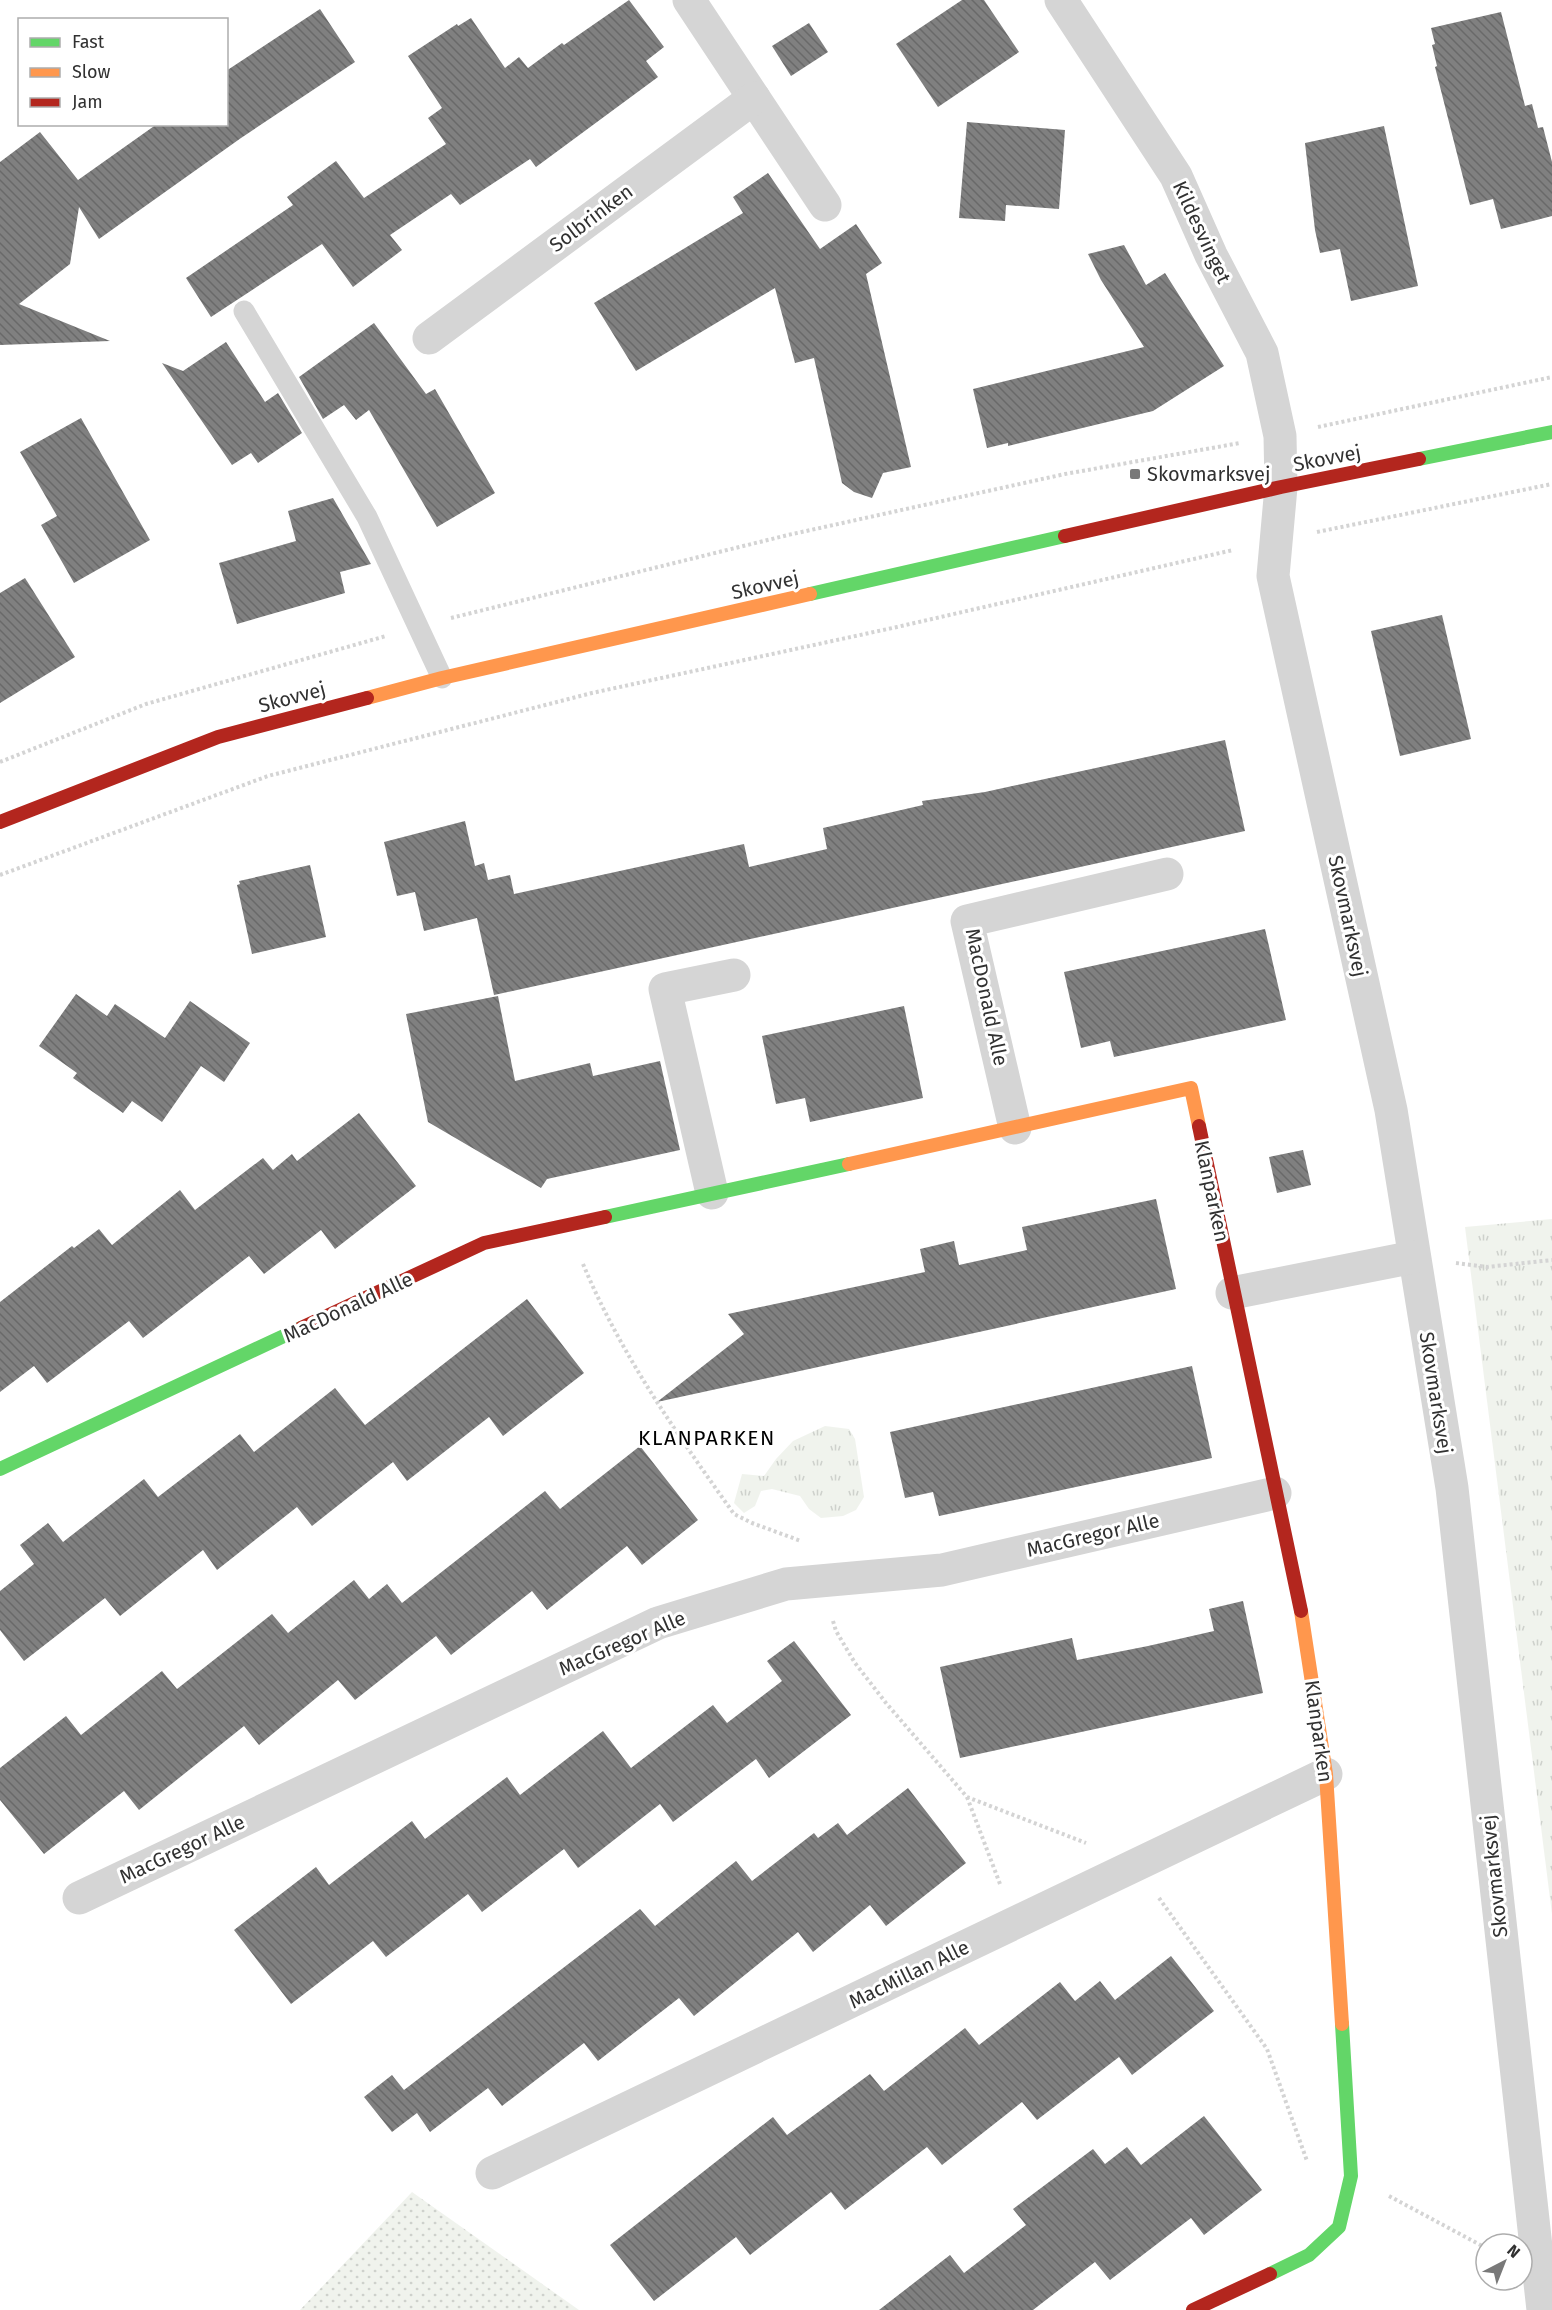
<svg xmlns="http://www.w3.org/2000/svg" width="1552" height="2310" viewBox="0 0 1552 2310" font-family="'Fira Sans',sans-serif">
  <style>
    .grass { fill: url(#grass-dots) }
    .park { fill: url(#park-tufts) }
    .building { fill: url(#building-back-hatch) }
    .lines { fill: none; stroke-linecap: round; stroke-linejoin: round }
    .path { stroke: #d4d4d4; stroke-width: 4; stroke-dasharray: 3 3; stroke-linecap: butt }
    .lane { stroke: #d5d5d5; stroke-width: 21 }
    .street { stroke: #d5d5d5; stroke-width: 33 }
    .fast { stroke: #63d668; stroke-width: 14 }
    .slow { stroke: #ff974d; stroke-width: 14 }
    .jam { stroke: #b3261e; stroke-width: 14 }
    .poi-dot { fill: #797979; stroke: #fff; stroke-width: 2 }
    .labels { text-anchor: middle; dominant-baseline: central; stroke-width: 6; stroke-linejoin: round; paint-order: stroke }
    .street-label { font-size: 20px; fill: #313131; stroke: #fff }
    .poi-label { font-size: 20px; fill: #313131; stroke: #fff; text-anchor: start }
    .neighbourhood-label { font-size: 21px; letter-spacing: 1.5px; fill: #000; stroke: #fff }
  </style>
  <defs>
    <pattern id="grass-dots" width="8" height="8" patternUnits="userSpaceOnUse" patternTransform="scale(1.5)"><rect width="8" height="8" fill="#f0f3ed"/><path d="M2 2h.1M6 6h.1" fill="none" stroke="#ced1cc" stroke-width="1.8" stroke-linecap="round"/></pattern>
    <pattern id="park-tufts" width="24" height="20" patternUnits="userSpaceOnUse" patternTransform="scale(1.5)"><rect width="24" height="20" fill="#f0f3ed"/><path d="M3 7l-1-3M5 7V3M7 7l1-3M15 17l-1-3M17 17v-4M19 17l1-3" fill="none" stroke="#ced1cc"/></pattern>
    <pattern id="building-back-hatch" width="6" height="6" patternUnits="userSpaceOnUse" patternTransform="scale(1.5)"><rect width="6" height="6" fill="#808080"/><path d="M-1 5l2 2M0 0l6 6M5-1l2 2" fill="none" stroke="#696969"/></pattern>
  </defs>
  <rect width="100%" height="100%" fill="#fff"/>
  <!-- grass -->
  <polygon class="grass" points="412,2192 579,2310 300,2310"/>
  <!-- park -->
  <g class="park">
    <polygon points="1552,1219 1552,1914 1465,1227"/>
    <polygon points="825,1426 849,1429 855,1439 864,1497 856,1510 843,1516 821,1518 809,1509 800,1496 772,1489 761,1491 755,1506 744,1513 734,1503 742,1474 764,1476 776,1459 793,1441"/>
  </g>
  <!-- building -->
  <g class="building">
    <polygon points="629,0 664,47 646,61 658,77 536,167 530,159 460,205 451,194 390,235 402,250 353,287 322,244 211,317 186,278 293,205 287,197 336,161 364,198 446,144 428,118 442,108 408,56 457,24 458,26 471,18 505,68 519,57 528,68 562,43 564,45"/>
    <polygon points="962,0 984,0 1019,52 938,107 896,44"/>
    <polygon points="320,9 355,62 241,138 99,239 79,207 70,264 19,304 110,341 0,345 0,162 40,132 78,180 157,124 226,124 226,71"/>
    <polygon points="1501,12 1525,106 1532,104 1538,128 1543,127 1552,162 1552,216 1501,229 1493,199 1470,205 1435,67 1437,66 1432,45 1435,44 1431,28"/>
    <polygon points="809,23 828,52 791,76 772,46"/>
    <polygon points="967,122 1065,130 1059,209 1006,205 1005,221 959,218"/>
    <polygon points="1384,126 1418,286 1351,301 1340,249 1320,253 1315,230 1305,143"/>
    <polygon points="768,173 820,249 856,224 882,263 866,274 911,467 883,473 872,498 854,492 842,483 814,358 795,363 775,288 636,371 594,303 743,213 733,197"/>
    <polygon points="1124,245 1146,285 1165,273 1224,366 1153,411 1008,446 1008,443 987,448 973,389 1144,347 1101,280 1088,254"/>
    <polygon points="374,323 426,394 435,389 495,493 437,527 369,410 356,420 344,405 323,419 299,377"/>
    <polygon points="226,342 265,402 278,393 302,433 258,463 251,453 232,465 162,363 183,371"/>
    <polygon points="81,418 150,540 74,583 41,525 57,516 20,452"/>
    <polygon points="333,498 371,564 340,572 345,593 237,624 219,563 296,541 288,511"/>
    <polygon points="25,578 75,657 0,703 0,593"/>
    <polygon points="1442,615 1471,739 1400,756 1371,631"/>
    <polygon points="1225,740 1245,831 494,995 477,918 424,931 415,892 397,896 384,842 465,821 475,866 484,863 488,880 510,875 514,894 744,844 749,867 827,849 823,828 923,805 922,801 985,792"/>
    <polygon points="310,865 326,937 252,954 237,885 240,884 239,881"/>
    <polygon points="1265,929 1286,1020 1114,1057 1110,1041 1081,1048 1064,972"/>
    <polygon points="76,994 107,1016 115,1004 165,1038 190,1001 250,1043 224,1082 201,1066 162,1122 132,1101 123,1113 73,1078 77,1073 39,1046"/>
    <polygon points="498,996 515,1081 590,1063 593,1076 660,1061 680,1150 547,1179 541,1188 428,1122 406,1014"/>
    <polygon points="904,1006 923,1098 810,1122 805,1098 776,1104 762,1036"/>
    <polygon points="359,1113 416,1186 335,1249 321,1230 264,1274 249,1256 143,1338 129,1321 47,1383 34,1366 0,1392 0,1302 72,1246 74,1248 99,1229 112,1245 180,1190 195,1210 263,1158 273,1170 292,1154 297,1161"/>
    <polygon points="1303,1150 1311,1185 1277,1193 1269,1157"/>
    <polygon points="1156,1199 1176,1289 657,1402 744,1334 728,1314 925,1272 920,1249 954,1241 959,1265 1027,1250 1022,1227"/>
    <polygon points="527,1299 584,1373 503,1436 489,1417 407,1481 393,1462 312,1526 297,1507 217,1570 203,1550 120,1616 105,1598 24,1661 0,1630 0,1591 34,1564 20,1545 48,1523 63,1542 144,1479 158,1497 240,1434 254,1452 335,1388 365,1425"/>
    <polygon points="1192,1366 1212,1458 939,1516 933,1492 905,1498 890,1432"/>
    <polygon points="640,1446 698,1520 642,1565 627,1546 547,1610 532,1591 451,1655 436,1636 355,1700 338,1680 259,1745 244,1726 139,1810 124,1791 44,1854 0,1800 0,1768 66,1716 81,1735 162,1671 177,1689 272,1614 288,1633 354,1580 369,1599 387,1584 402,1603 545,1491 560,1509"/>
    <polygon points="1243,1601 1263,1693 960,1758 940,1667 1072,1638 1077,1660 1148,1646 1214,1631 1209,1609"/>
    <polygon points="794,1641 851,1715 769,1778 756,1759 673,1822 660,1804 578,1868 564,1849 482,1912 468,1894 386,1957 373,1941 291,2004 234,1930 316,1867 329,1885 412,1821 425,1839 507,1777 520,1795 603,1731 631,1768 713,1705 727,1723 782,1681 767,1661"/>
    <polygon points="908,1788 966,1863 886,1926 870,1905 813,1952 798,1932 694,2016 679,1998 598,2061 584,2043 502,2106 488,2088 430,2132 417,2113 392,2132 364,2097 392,2075 404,2090 640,1909 655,1926 736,1861 752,1881 814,1833 818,1838 838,1823 847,1835"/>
    <polygon points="1171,1956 1214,2011 1132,2075 1119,2057 1037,2120 1022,2102 942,2165 927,2147 845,2210 831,2192 750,2255 736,2237 654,2301 610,2245 773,2117 787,2135 870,2074 884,2091 965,2028 979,2045 1060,1982 1075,2001 1100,1981 1115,2000"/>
    <polygon points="1204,2116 1262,2190 1204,2235 1191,2218 1110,2280 1095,2262 1033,2310 879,2310 950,2255 964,2273 1026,2225 1013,2209 1093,2149 1105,2164 1127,2147 1141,2165"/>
  </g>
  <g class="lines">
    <!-- path -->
    <g class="path">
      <polyline points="1318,427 1552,377"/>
      <polyline points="1317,532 1552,484"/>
      <polyline points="451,618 788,535 1065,474 1240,443"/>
      <polyline points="0,762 146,704 386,636"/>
      <polyline points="0,875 268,776 592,693 897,627 1233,550"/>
      <polyline points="1456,1263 1487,1267 1552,1260"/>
      <path d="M583,1264C621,1355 677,1434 734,1514L752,1523L801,1541"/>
      <polyline points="833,1621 836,1631 855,1663 886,1703 967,1797 1086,1843"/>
      <polyline points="967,1797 1000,1884"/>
      <polyline points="1159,1898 1267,2049 1307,2161"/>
      <polyline points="1389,2196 1486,2248"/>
    </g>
    <!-- lane -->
    <polyline class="lane" points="244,311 367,517 442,678"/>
    <!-- street -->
    <g class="street">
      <polyline points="689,0 825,205"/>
      <polyline points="1061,0 1176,176 1211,255 1262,353 1280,436 1281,487 1273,576 1391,1110 1452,1488 1543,2310"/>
      <polyline points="429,338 754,98"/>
      <polyline points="1015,1128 967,921 1167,874"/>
      <polyline points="712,1193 665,989 734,975"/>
      <polyline points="1232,1293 1414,1257"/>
      <polyline points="79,1898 658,1623 786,1584 942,1570 1275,1493"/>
      <polyline points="492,2173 1326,1774"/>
    </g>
    <!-- fast -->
    <g class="fast">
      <polyline points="1419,459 1552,432"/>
      <polyline points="810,594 1065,536"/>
      <polyline points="605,1217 849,1164"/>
      <polyline points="0,1469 301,1328"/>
      <polyline points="1270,2274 1309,2255 1339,2227 1351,2176 1342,2024"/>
    </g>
    <!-- slow -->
    <g class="slow">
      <polyline points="367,698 442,678 810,594"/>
      <polyline points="849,1164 1191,1088 1199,1126"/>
      <polyline points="1301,1611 1326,1774 1342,2024"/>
    </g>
    <!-- jam -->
    <g class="jam">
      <polyline points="1065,536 1281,487 1419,459"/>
      <polyline points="0,822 218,737 367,698"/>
      <polyline points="1199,1126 1301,1611"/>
      <polyline points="301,1328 484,1243 605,1217"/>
      <polyline points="1193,2310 1270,2274"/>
    </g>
  </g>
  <!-- markers -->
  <rect class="poi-dot" x="1129" y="468" width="12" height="12" rx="3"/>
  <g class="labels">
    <!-- street labels -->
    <g class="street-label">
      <text transform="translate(591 218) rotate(-37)">Solbrinken</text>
      <text transform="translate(1202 232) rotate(65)">Kildesvinget</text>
      <text transform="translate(1327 458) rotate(-11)">Skovvej</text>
      <text transform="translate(765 585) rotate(-13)">Skovvej</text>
      <text transform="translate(292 697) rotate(-15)">Skovvej</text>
      <text transform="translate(1348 916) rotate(78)">Skovmarksvej</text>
      <text transform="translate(987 997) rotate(78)">MacDonald Alle</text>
      <text transform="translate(1212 1191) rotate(78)">Klanparken</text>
      <text transform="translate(348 1307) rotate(-25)">MacDonald Alle</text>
      <text transform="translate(1436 1393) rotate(81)">Skovmarksvej</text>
      <text transform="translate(1093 1535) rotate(-13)">MacGregor Alle</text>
      <text transform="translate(622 1643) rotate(-23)">MacGregor Alle</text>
      <text transform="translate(1319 1731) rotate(82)">Klanparken</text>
      <text transform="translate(182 1849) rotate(-25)">MacGregor Alle</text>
      <text transform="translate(1494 1876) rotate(-96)">Skovmarksvej</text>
      <text transform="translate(909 1974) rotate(-26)">MacMillan Alle</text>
    </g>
    <!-- poi labels -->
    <g class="poi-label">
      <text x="1147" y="474">Skovmarksvej</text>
    </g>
    <!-- neighbourhood labels -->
    <g class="neighbourhood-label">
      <text x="707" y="1438">KLANPARKEN</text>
    </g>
  </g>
  <!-- legend -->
  <rect x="18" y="18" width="210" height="108" fill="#ffffff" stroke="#adadad" stroke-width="1.5"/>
  <rect x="30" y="38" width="30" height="9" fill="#63d668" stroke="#adadad" stroke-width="1.5"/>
  <text x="72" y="48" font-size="18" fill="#313131">Fast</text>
  <rect x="30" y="68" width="30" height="9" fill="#ff974d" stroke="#adadad" stroke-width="1.5"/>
  <text x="72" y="78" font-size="18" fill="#313131">Slow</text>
  <rect x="30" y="98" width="30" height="9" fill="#b3261e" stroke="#adadad" stroke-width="1.5"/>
  <text x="72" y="108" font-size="18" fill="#313131">Jam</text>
  <!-- north arrow -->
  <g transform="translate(1504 2262) rotate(42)"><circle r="28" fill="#ffffff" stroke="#adadad" stroke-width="1.5"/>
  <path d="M0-4.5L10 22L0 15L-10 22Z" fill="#797979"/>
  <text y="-9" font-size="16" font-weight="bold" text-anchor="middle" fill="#313131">N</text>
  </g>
</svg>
